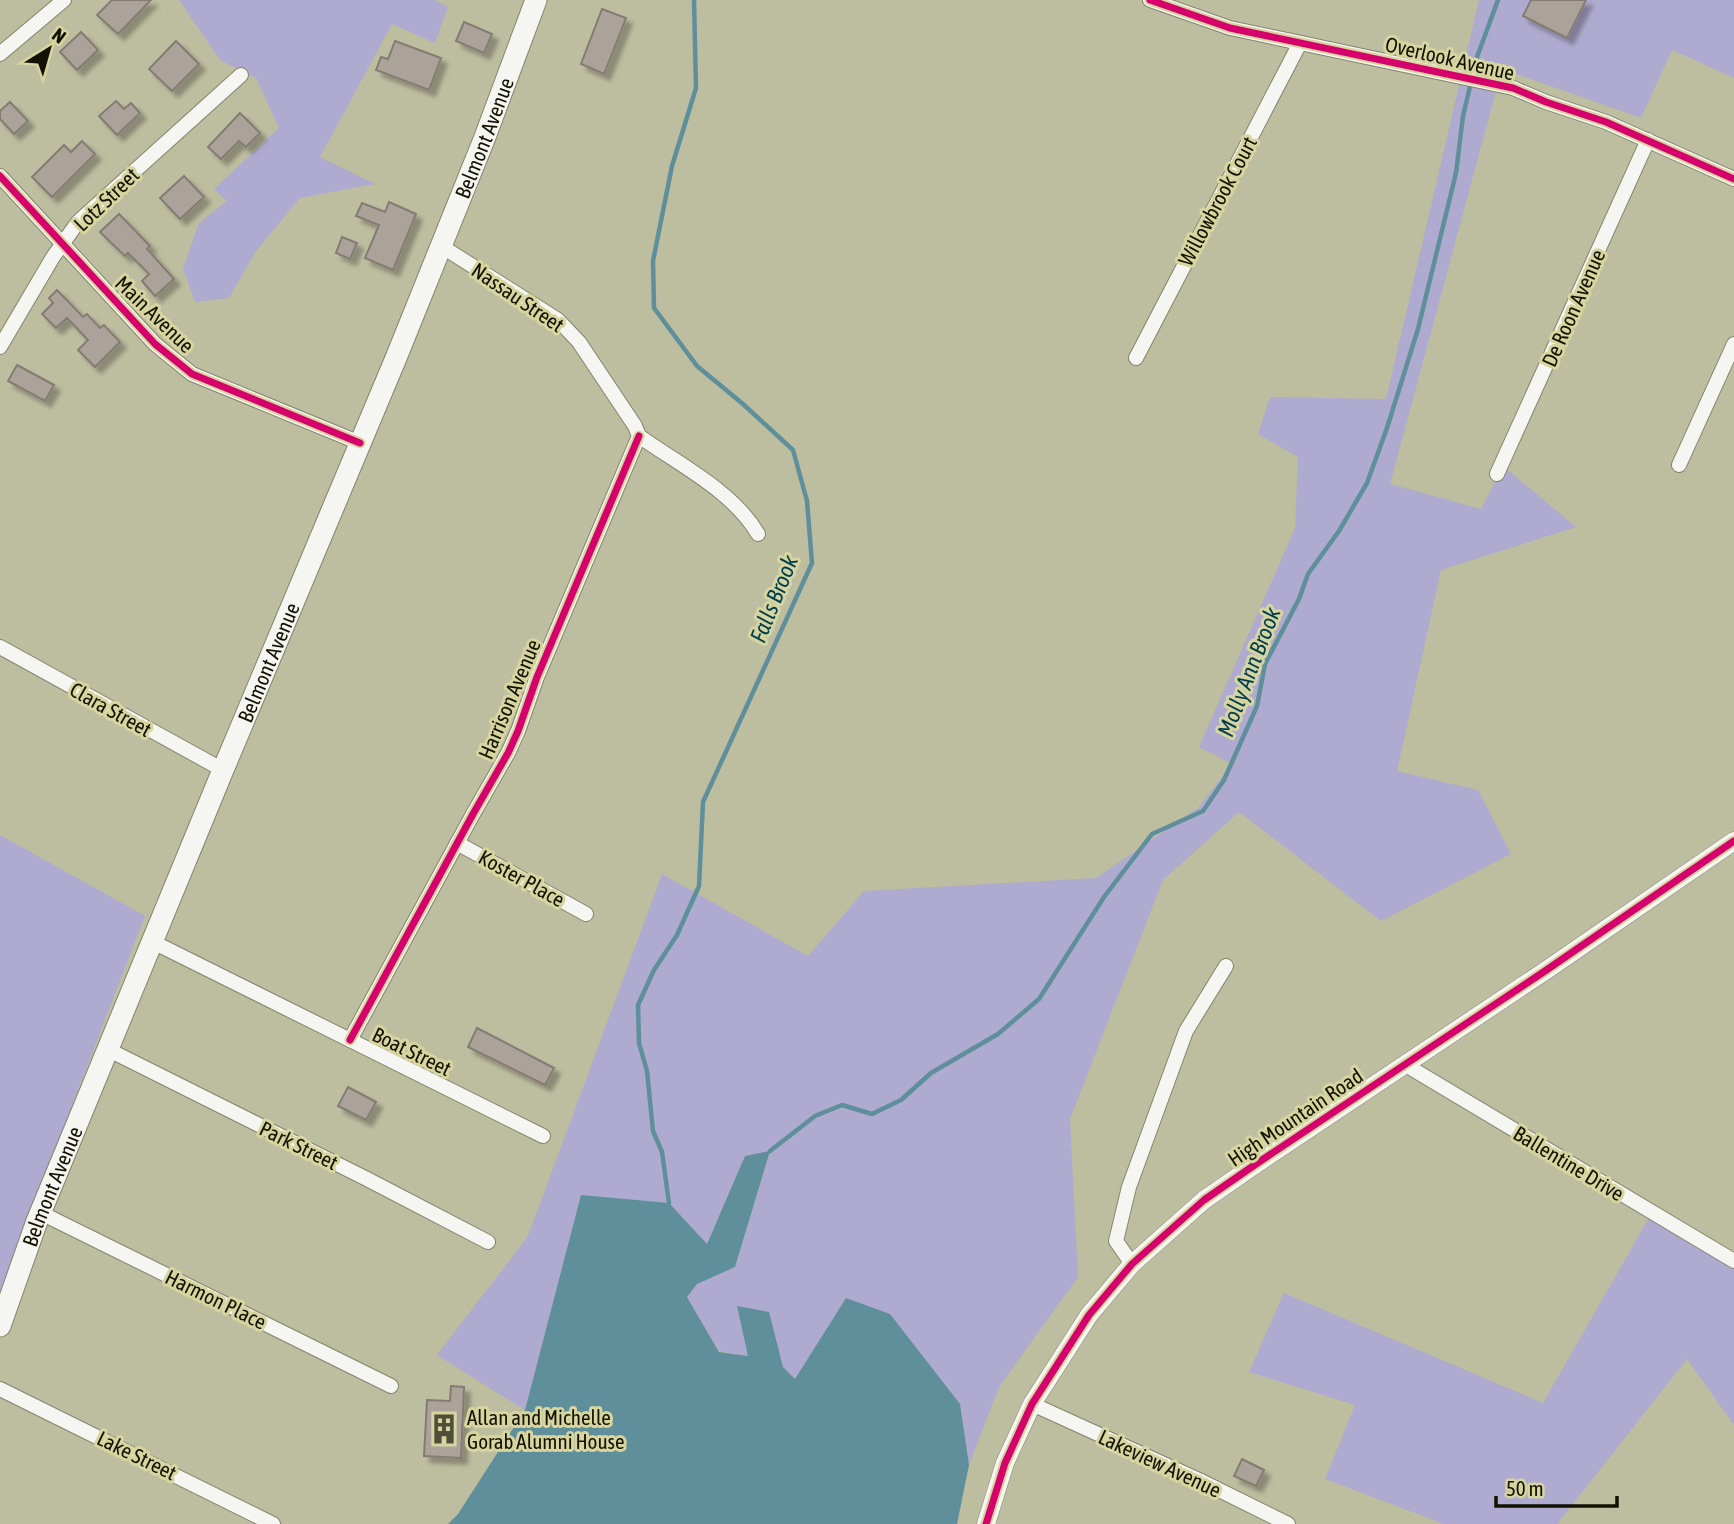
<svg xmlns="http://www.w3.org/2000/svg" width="1734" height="1524" viewBox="0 0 1734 1524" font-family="'Asap Condensed',sans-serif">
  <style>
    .green { fill: #afaacf }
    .water { fill: #5e8f9a }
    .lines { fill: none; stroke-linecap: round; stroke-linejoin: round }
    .stream { stroke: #5e8f9a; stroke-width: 4.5 }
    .building { fill: #aba299; stroke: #847c73; stroke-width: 2; filter: url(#shadow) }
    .minor-casing { stroke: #84846d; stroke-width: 16 }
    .tertiary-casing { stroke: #84846d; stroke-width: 19 }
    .secondary-casing { stroke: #84846d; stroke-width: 23 }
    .minor { stroke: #f5f5f1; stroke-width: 14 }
    .tertiary { stroke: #f5f5f1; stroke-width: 18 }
    .secondary { stroke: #f5f5f1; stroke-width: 21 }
    .cycleway-casing { stroke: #d7d59f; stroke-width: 11 }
    .cycleway { stroke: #d6006c; stroke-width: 7 }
    .labels { text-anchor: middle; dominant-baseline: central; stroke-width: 6; stroke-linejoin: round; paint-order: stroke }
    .street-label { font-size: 21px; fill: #131201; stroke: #d7d59f }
    .poi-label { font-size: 21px; fill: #131201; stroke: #d7d59f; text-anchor: start }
    .water-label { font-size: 23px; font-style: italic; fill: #003d51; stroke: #d7d59f }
  </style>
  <defs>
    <filter id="shadow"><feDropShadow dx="6" dy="6" stdDeviation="2" flood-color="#0004"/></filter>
  </defs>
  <rect width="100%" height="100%" fill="#bdbda0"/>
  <!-- green -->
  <g class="green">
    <polygon points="179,0 435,0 448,7 435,43 392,24 320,157 375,184 300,198 256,251 229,298 195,302 183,269 199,223 227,201 214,189 279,128 256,78 220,60"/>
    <polygon points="1479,0 1734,0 1734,78 1672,50 1641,118 1502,69 1390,484 1481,509 1503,466 1576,527 1441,570 1397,771 1478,790 1511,854 1381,921 1239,812 1163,880 1070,1119 1078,1277 999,1387 969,1465 960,1404 846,1298 795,1379 783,1367 748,1356 719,1351 687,1297 696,1284 735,1267 770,1152 745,1156 707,1244 581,1196 525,1410 437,1355 528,1236 662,874 808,956 864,891 1096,878 1198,808 1232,764 1199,747 1295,528 1298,457 1258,434 1270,397 1386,399"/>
    <polygon points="0,835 145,916 0,1292"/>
    <polygon points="1654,1209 1734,1259 1734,1425 1687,1359 1557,1524 1444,1524 1325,1479 1355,1405 1249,1372 1284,1293 1543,1403"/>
  </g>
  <!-- water -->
  <polygon class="water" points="770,1151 735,1267 697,1284 687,1297 719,1352 748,1356 737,1306 769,1312 783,1367 795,1379 846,1298 890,1314 960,1404 969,1465 957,1524 448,1524 458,1514 525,1410 581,1195 669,1203 707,1244 745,1156"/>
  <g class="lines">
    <!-- stream -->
    <g class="stream">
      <polyline points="770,1151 815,1116 842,1105 872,1114 901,1100 931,1073 998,1034 1039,999 1104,897 1152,834 1203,811 1224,780 1257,706 1265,664 1299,599 1308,574 1339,531 1367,483 1387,428 1418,329 1456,173 1463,116 1477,57 1498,0"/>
      <polyline points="669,1203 662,1152 653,1131 647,1071 639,1043 638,1005 654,970 677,935 699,886 703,802 812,563 807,501 793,450 743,404 697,366 654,308 653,261 672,166 696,88 694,0"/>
    </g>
  </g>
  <!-- building -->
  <g class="building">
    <polygon points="112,0 151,0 118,34 97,15"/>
    <polygon points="1531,0 1586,0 1567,38 1523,16"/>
    <polygon points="602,9 626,18 604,74 581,64"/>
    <polygon points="464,22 492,34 484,53 456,41"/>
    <polygon points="81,32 98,50 77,70 60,52"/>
    <polygon points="176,41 199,64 172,91 149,69"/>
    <polygon points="395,41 441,58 429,90 376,70 381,57 388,59"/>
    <polygon points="116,101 124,109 131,103 140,113 117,135 99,116"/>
    <polygon points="10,102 28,121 14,134 0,119 0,111"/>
    <polygon points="240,113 260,133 246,147 239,141 221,159 208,147"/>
    <polygon points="82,141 95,154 52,197 32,177 64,145 71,152"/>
    <polygon points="184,176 204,197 180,219 160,198"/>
    <polygon points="389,202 416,214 393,270 365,258 379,225 356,216 362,203 385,212"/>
    <polygon points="119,214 150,246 147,249 174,279 155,296 142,281 149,274 128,253 125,256 100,232"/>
    <polygon points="342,237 357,243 350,259 336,253"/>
    <polygon points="57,290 83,317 87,314 100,328 104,325 120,342 95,367 78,350 88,340 67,318 56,328 42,314 53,303 49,298"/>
    <polygon points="17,365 54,385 45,401 8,381"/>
    <polygon points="477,1028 554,1068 545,1085 468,1047"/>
    <polygon points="348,1087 376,1102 366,1120 338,1106"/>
    <polygon points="451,1386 464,1387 461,1458 424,1456 427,1400 450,1401"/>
    <polygon points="1242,1459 1264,1470 1256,1486 1234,1476"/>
  </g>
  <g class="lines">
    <!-- minor casing -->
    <g class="minor-casing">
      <g id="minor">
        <polyline points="1150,0 1230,28 1513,88 1546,102 1606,122 1734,179"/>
        <polyline points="0,54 64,0"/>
        <polyline points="0,176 155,344 192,374 360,443"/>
        <path d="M441,246L558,320L579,342L635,426L639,436C678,464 733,491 758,534"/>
        <polyline points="0,347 53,257 78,222 241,75"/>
        <polyline points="1136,358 1300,43"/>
        <polyline points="1679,465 1734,344"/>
        <polyline points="1497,474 1648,140"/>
        <polyline points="0,647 223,770"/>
        <polyline points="457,843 586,914"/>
        <polyline points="153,942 543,1136"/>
        <polyline points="350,1040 473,814 508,753 518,731 537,677 639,436"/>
        <polyline points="109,1050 367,1179 488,1242"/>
        <polyline points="1404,1064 1734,1261"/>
        <polyline points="41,1213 391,1386"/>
        <polyline points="1132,1264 1116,1241 1129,1187 1186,1031 1226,966"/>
        <polyline points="0,1389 273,1524"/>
        <polyline points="1032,1404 1199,1480 1288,1524"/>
      </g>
    </g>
    <!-- tertiary casing -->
    <g class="tertiary-casing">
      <polyline id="tertiary" points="986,1524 1005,1463 1032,1404 1089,1315 1132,1264 1204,1200 1256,1164 1545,971 1734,841"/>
    </g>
    <!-- secondary casing -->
    <g class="secondary-casing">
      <g id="secondary">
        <path id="s1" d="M0,1326L37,1221L223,770L396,358L485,137L536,0"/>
      </g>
    </g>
    <!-- minor -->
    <use href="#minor" class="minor"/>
    <!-- tertiary -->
    <use href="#tertiary" class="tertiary"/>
    <!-- secondary -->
    <use href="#secondary" class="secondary"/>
    <!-- cycleway casing -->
    <g class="cycleway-casing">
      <g id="cycleway">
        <polyline points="1150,0 1230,28 1513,88 1546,102 1606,122 1734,179"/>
        <polyline points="0,176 155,344 192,374 360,443"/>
        <polyline points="350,1040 473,814 508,753 518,731 537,677 639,436"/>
        <polyline points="986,1524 1005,1463 1032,1404 1089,1315 1132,1264 1204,1200 1256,1164 1545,971 1734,841"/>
      </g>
    </g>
    <!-- cycleway -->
    <use href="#cycleway" class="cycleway"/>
  </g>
  <!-- icons -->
  <defs>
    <g id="building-bare" transform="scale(2.415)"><path d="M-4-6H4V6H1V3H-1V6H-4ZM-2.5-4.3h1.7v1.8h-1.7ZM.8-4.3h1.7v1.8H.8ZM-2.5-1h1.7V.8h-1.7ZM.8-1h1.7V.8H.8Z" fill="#4e4e39" stroke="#d7d59f" stroke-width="2.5" paint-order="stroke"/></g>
  </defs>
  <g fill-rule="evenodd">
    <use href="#building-bare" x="444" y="1429"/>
  </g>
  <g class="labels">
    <!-- street labels -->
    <g class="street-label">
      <text transform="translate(1450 58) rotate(13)">Overlook Avenue</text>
      <text stroke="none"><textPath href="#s1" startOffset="1283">Belmont Avenue</textPath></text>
      <text transform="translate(106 199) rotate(-44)">Lotz Street</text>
      <text transform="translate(1217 201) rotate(-62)">Willowbrook Court</text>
      <text transform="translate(518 297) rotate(34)">Nassau Street</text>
      <text transform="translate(1573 308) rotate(-66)">De Roon Avenue</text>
      <text transform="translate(155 314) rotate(44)">Main Avenue</text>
      <text stroke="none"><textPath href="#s1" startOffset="716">Belmont Avenue</textPath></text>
      <text transform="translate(509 699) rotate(-67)">Harrison Avenue</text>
      <text transform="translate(111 709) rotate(29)">Clara Street</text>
      <text transform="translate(522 878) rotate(29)">Koster Place</text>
      <text transform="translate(412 1051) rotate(26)">Boat Street</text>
      <text transform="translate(1295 1117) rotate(-34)">High Mountain Road</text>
      <text transform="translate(299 1145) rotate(26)">Park Street</text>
      <text transform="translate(1569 1163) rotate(31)">Ballentine Drive</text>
      <text stroke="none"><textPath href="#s1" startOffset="149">Belmont Avenue</textPath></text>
      <text transform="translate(216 1299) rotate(26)">Harmon Place</text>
      <text transform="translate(137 1455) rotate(26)">Lake Street</text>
      <text transform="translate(1160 1463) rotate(25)">Lakeview Avenue</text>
    </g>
    <!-- poi labels -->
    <g class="poi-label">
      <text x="467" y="1417">Allan and Michelle<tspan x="467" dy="24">Gorab Alumni House</tspan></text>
    </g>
    <!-- water labels -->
    <g class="water-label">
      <text transform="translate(774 599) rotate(-68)">Falls Brook</text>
      <text transform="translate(1249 672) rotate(-69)">Molly Ann Brook</text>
    </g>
  </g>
  <!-- north arrow -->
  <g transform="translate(49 49) rotate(37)" stroke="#d7d59f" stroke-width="5" paint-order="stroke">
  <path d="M0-5L12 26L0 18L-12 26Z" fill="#131201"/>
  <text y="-10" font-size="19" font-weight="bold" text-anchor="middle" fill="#131201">N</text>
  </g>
  <!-- scale -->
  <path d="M1496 1496v10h121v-10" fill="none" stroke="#131201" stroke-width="3.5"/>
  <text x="1506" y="1496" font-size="21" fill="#131201" stroke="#d7d59f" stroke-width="5" paint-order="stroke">50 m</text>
</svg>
